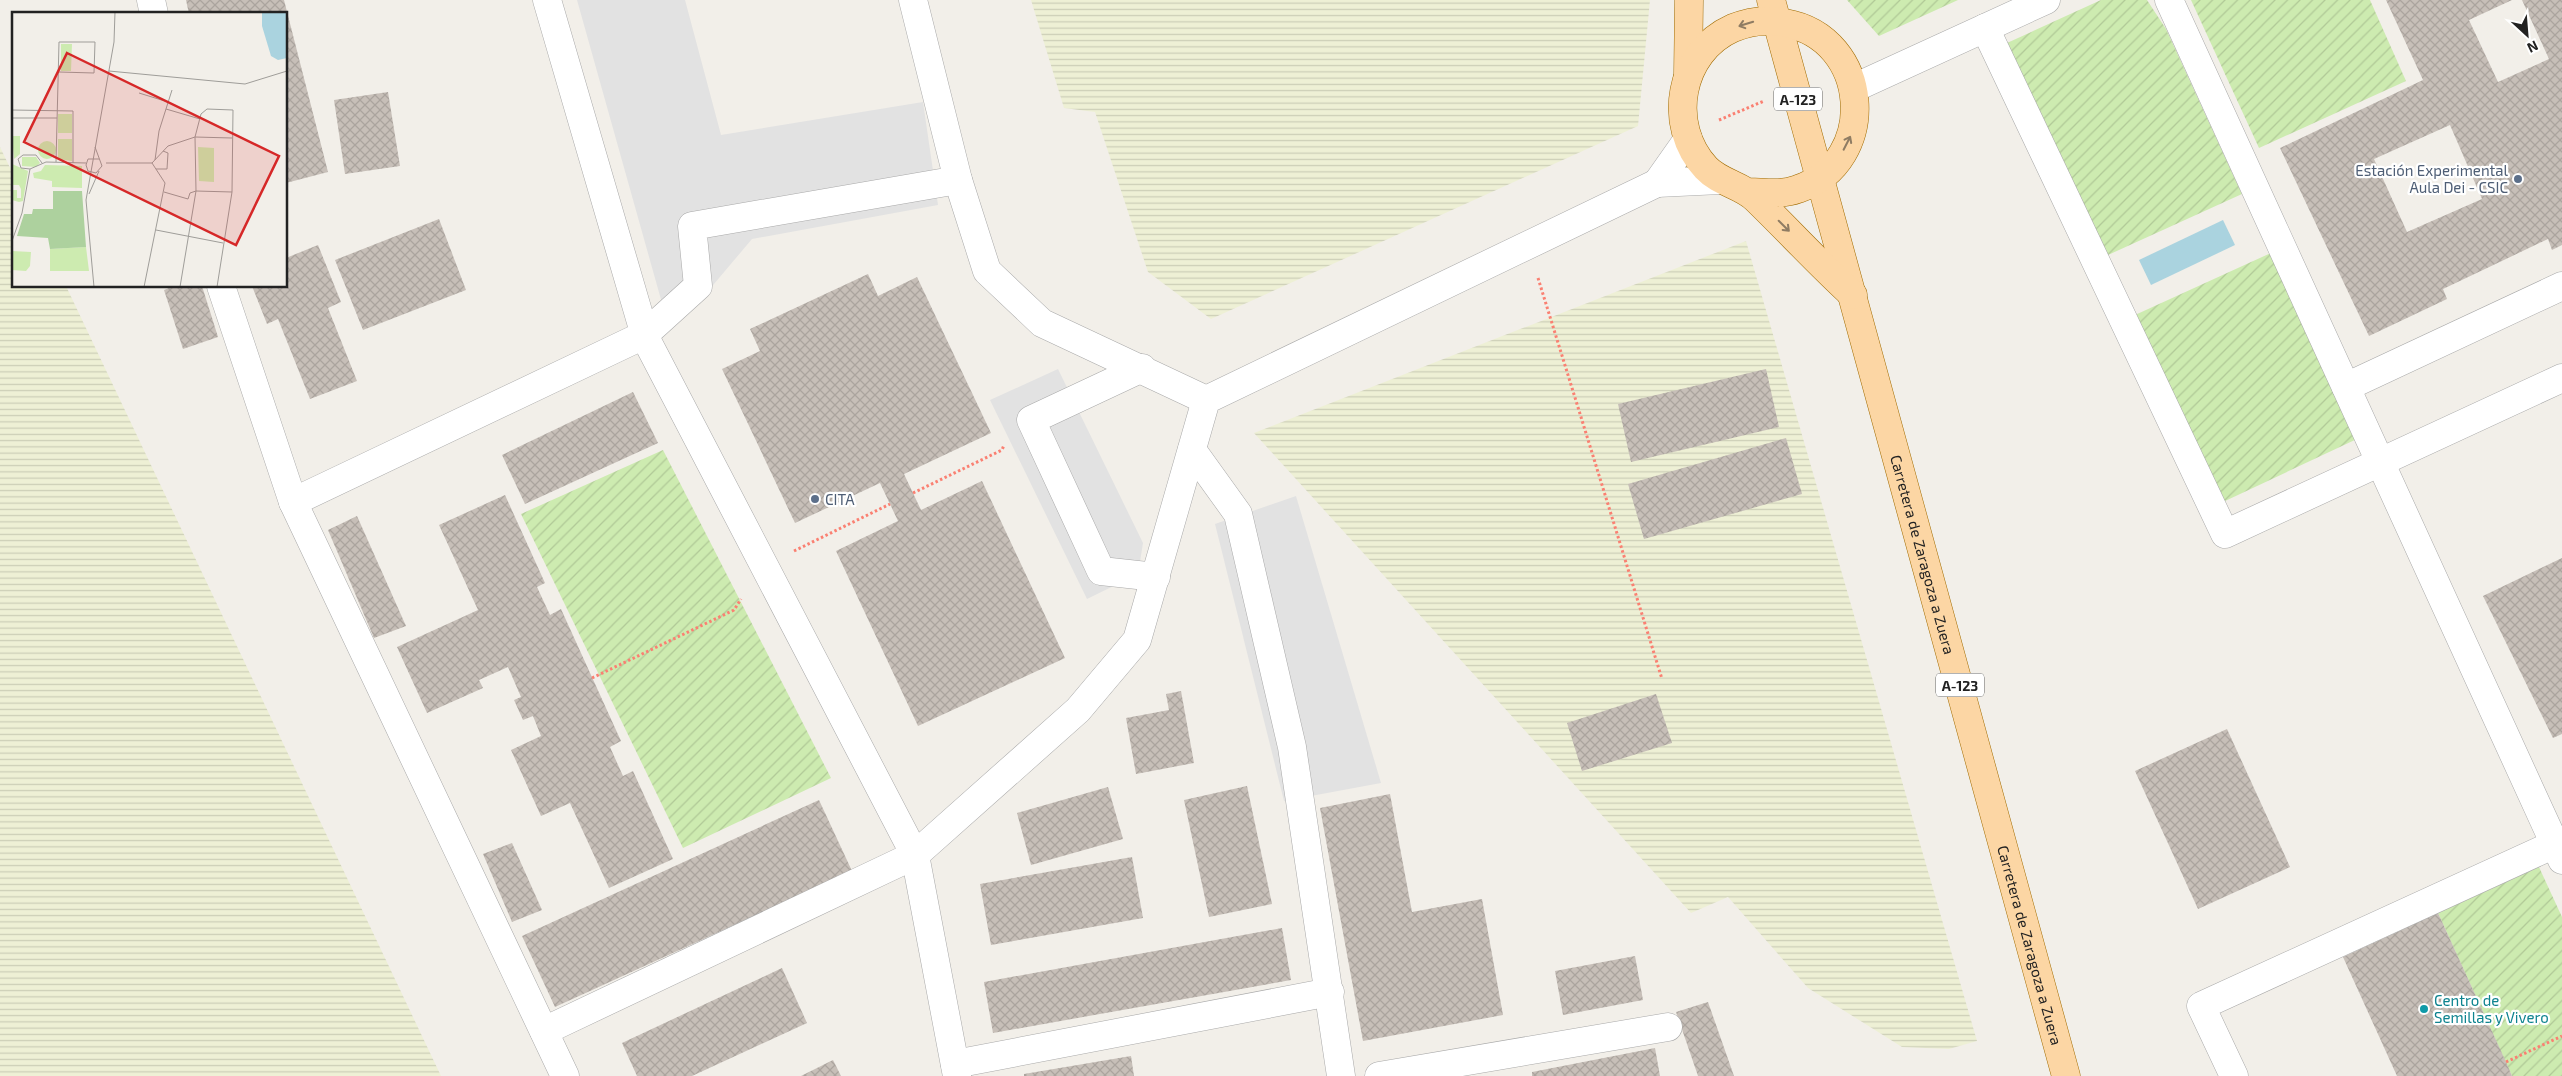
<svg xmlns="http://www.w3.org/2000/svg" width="2562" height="1076" viewBox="0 0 2562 1076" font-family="'Exo 2',sans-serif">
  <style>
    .farmland { fill: url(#farmland-rules) }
    .garden { fill: url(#garden-furrows) }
    .parking { fill: #e2e2e2 }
    .water { fill: #aad3df }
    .building { fill: url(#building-cross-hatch); fill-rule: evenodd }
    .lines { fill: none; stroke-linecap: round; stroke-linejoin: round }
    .minor-casing { stroke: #a9a9a9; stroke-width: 29 }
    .major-casing { stroke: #a06b00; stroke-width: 29 }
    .path { stroke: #fa8072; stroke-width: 3; stroke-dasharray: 2.5 2.5; stroke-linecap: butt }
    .minor { stroke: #fff; stroke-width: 28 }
    .major { stroke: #fcd6a4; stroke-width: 28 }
    .oneway { stroke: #8f7c63 }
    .service-dot { fill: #5c6f8a; stroke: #fff; stroke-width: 2 }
    .culture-dot { fill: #0f9aa8; stroke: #fff; stroke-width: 2 }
    .labels { text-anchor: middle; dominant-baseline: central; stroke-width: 4.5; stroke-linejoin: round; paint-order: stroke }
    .shield { fill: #fff; stroke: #646464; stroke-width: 1 }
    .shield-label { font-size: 14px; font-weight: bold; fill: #222 }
    .service-label { font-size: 15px; fill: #4e5e75; stroke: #fff; text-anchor: end }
    .street-label { font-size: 15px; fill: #222; stroke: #fff }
    .culture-label { font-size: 15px; fill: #0d838f; stroke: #fff; text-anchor: start }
    .inset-road { fill: none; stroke: #9f9d99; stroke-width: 1 }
    .view { fill: #d62828; fill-opacity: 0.15; stroke: #d62828; stroke-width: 2.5 }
    .inset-edge { fill: none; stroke: #222; stroke-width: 2.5 }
  </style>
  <defs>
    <pattern id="farmland-rules" width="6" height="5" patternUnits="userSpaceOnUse" patternTransform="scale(1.25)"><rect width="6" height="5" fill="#eef0d5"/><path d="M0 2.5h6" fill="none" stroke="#ccceb7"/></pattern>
    <pattern id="garden-furrows" width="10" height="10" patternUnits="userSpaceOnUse" patternTransform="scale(1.25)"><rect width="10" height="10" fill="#cdebb0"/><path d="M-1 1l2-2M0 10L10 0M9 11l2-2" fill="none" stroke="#b0c997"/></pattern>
    <pattern id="building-cross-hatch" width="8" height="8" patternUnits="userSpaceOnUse" patternTransform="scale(1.25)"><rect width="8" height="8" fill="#c7bfb8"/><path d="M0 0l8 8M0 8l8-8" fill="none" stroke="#aba49e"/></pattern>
  </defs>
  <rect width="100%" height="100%" fill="#f2efe9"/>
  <!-- farmland -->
  <g class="farmland">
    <polygon points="1031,0 1650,0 1638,126 1211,319 1148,272 1095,112 1064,108"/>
    <polygon points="0,147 14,176 14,286 66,286 441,1076 0,1076"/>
    <polygon points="1746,241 1977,1041 1949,1049 1902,1047 1808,988 1728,897 1691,913 1254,433"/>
  </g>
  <!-- garden -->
  <g class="garden">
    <polygon points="1847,0 1958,0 1879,36"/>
    <polygon points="2101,0 2147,0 2166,29 2242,194 2108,255 2007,43"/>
    <polygon points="2191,0 2370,0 2406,81 2259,148"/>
    <polygon points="2273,252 2359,438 2223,502 2135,315"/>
    <polygon points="663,450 831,778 683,848 521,514"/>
    <polygon points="2539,867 2562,917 2562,1076 2512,1076 2438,913"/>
  </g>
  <!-- parking -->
  <g class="parking">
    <polygon points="577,0 685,0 721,135 923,102 938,205 752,239 692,310 667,321"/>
    <polygon points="1058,369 1143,543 1138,574 1087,599 990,400"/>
    <polygon points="1296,496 1381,783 1284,801 1215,524"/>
  </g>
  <!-- water -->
  <polygon class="water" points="2223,220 2235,245 2151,285 2139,260"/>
  <!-- building -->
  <g class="building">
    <polygon points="186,0 284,0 328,172 286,183 286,14 189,14"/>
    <path d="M2386,0H2512L2469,20L2498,82L2549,59L2522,0H2562V245L2552,250L2548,239L2443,289L2447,299L2369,336L2280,148L2423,80ZM2450,125L2482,199L2407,232L2374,159Z"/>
    <polygon points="388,92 400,166 345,174 334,100"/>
    <polygon points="439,219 466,290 363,330 335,260"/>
    <polygon points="318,245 341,302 328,308 357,381 310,399 278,319 267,324 252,286 286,286 286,258"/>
    <polygon points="868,274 878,296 917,277 991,433 904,474 921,510 982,481 1065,658 918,726 836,551 898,521 880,483 795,523 722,369 760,351 750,329"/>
    <polygon points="174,286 202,286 218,337 183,349 164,290"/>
    <polygon points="1766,369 1779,427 1631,462 1618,404"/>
    <polygon points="633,392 658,443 525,504 502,455"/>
    <polygon points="1786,438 1802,494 1644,539 1628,484"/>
    <polygon points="505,495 545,583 537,587 550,615 561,609 621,741 610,747 623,776 633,771 673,859 609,888 570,803 541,816 511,750 541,736 533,716 523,720 514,700 521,697 508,667 479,680 483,688 427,713 397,647 478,610 439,525"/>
    <polygon points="357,516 406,626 374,638 328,530"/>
    <polygon points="2562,558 2562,734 2553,738 2483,596"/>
    <polygon points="1181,691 1194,763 1136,774 1126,718 1169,710 1166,694"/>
    <polygon points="1656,694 1672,743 1582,771 1567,723"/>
    <polygon points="2227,729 2290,867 2198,909 2135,771"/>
    <polygon points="1247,786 1272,904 1209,917 1184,800"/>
    <polygon points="1108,787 1123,839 1031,865 1017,813"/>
    <polygon points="1390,794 1412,912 1482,899 1503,1015 1363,1041 1320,808"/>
    <polygon points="819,800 852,871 555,1007 522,936"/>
    <polygon points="512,843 542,910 512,922 483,854"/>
    <polygon points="1132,857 1143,918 991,945 980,884"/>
    <polygon points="2438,913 2506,1062 2512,1076 2397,1076 2343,957"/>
    <polygon points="1282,928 1291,980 993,1033 984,982"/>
    <polygon points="1635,956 1643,1000 1563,1015 1555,971"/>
    <polygon points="782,968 807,1023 692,1076 637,1076 622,1043"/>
    <polygon points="1708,1002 1734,1076 1698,1076 1676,1012"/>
    <polygon points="1655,1048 1660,1076 1532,1076 1532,1072"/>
    <polygon points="1131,1056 1134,1076 1024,1076 1024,1074"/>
    <polygon points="833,1060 841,1076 801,1076"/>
  </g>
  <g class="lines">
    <!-- minor casing -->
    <g class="minor-casing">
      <g id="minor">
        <polyline points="151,0 154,14"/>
        <polyline points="547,0 646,339 915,855 1078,710 1137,640 1206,400 1657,183"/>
        <polyline points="913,0 958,180 987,271 1042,323 1206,400"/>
        <polyline points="2169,0 2562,860"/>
        <polyline points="1985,28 2225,534 2562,378"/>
        <polyline points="1854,88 2046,0"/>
        <polyline points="1688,139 1657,183 1720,180"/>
        <polyline points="221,286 293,502 565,1076"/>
        <polyline points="1142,368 1031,420 1101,571 1156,577"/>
        <polyline points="2346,387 2562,286"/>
        <polyline points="1192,450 1238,514 1292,747 1341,1076"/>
        <polyline points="293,502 644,335 698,286 692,226 958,180"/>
        <polyline points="544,1031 915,855 957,1076"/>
        <polyline points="955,1064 1330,992"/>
        <polyline points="1379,1076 1668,1027"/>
        <polyline points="2234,1076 2201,1006 2555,844"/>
      </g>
    </g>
    <!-- major casing -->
    <g class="major-casing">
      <g id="major">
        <path id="s1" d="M1771,0L2066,1076"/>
        <polyline points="1688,75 1689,0"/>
        <path d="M1749,192C1765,193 1782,195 1798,189C1880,161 1871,38 1785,23C1768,19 1750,21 1733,28C1679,52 1666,125 1706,168C1720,183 1742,185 1756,199C1789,231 1819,264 1853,295"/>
      </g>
    </g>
    <!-- path -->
    <g class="path">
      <polyline points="1719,120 1764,101"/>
      <polyline points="1538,278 1662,679"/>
      <polyline points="913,493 1002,450 1004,445"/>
      <polyline points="794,551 890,504"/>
      <polyline points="592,678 734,610 741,599"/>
      <polyline points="2506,1062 2562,1036"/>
    </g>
    <!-- minor -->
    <use href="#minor" class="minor"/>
    <!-- major -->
    <use href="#major" class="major"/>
  </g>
  <!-- one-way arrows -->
  <defs><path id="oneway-shaft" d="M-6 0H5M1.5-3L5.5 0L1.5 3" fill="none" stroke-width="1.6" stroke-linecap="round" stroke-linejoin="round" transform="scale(1.25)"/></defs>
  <g class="oneway">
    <use href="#oneway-shaft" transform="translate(1746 24) rotate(163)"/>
    <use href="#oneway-shaft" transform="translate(1847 143) rotate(-63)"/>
    <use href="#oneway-shaft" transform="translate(1784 226) rotate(45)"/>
  </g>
  <!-- markers -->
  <g class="service-dot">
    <circle cx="2518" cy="179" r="5"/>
    <circle cx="815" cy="499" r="5"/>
  </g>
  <circle class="culture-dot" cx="2424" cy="1009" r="5"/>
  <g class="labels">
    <!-- shield labels -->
    <g class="shield">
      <rect x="1774" y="87.5" width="48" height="23" rx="4"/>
      <rect x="1936" y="673.5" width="48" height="23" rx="4"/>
    </g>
    <g class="shield-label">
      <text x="1798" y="99">A-123</text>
      <text x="1960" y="685">A-123</text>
    </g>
    <!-- service labels -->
    <g class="service-label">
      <text x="2508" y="170">Estación Experimental<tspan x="2508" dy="17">Aula Dei - CSIC</tspan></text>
      <text x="825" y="499" text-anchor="start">CITA</text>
    </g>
    <!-- street labels -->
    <g class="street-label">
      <text stroke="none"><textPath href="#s1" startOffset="575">Carretera de Zaragoza a Zuera</textPath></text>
      <text stroke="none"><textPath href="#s1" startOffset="980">Carretera de Zaragoza a Zuera</textPath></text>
    </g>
    <!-- culture labels -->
    <g class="culture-label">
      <text x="2434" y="1000">Centro de<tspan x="2434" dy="17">Semillas y Vivero</tspan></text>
    </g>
  </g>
  <!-- overview -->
  <g transform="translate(12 12)">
    <rect width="275" height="275" fill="#f2efe9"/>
    <path d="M10,145H24L28,151L24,155L10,154ZM74,235L77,259H38V237ZM0,239L19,240L18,254L14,259L0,258Z" fill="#cdebb0"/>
    <path d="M41,179H70L74,235L38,237L36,226L5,224L12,202H20L21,197H41Z" fill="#add19e"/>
    <path d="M49,32H60L59,59H49ZM46,102H60V121H46ZM0,124H8V142L2,147ZM46,127H60V149L46,147ZM26 138a9 9 0 1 1 18 0a9 9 0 1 1-18 0ZM186,135L202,136V170L187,169ZM0,152L16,159L11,189L7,190L0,188V178H5V186H9V177L7,173H0ZM33,153L70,154V176L40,175V169L22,166L21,161L29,159Z" fill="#cdebb0"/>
    <path d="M250,0H275V46L266,48L259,44L250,14Z" fill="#aad3df"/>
    <path class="inset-road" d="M97,59L233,72L275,59M127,81L156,90M154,97L188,107M0,98L61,99V151M0,106H45M83,135L90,154L84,161L76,159L74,153L76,147H87M143,148L147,119L160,78M44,150L47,30H83L82,61L47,60M30,151L24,143H11L6,147L9,156L18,157L34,150L74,151M94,151H140L156,134L183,125L184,179L168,275M144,157H155L156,141L151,139M152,180L176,187L178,181L184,179L220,180M77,182L87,159M144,218L211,231M0,229L10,201L18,157M82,275L74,188L102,30L103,0M132,275L153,171L140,151M205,275L220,180L221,98L195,97L189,102L183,125L220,126"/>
    <path class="view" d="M55,41L267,144L224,233L12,130Z"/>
    <rect width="275" height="275" class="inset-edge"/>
  </g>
  <!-- north arrow -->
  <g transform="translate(2527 35) rotate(154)" stroke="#ffffff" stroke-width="4" paint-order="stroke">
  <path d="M0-4L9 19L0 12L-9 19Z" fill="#222222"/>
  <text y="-8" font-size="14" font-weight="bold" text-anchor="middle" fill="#222222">N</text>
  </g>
</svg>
